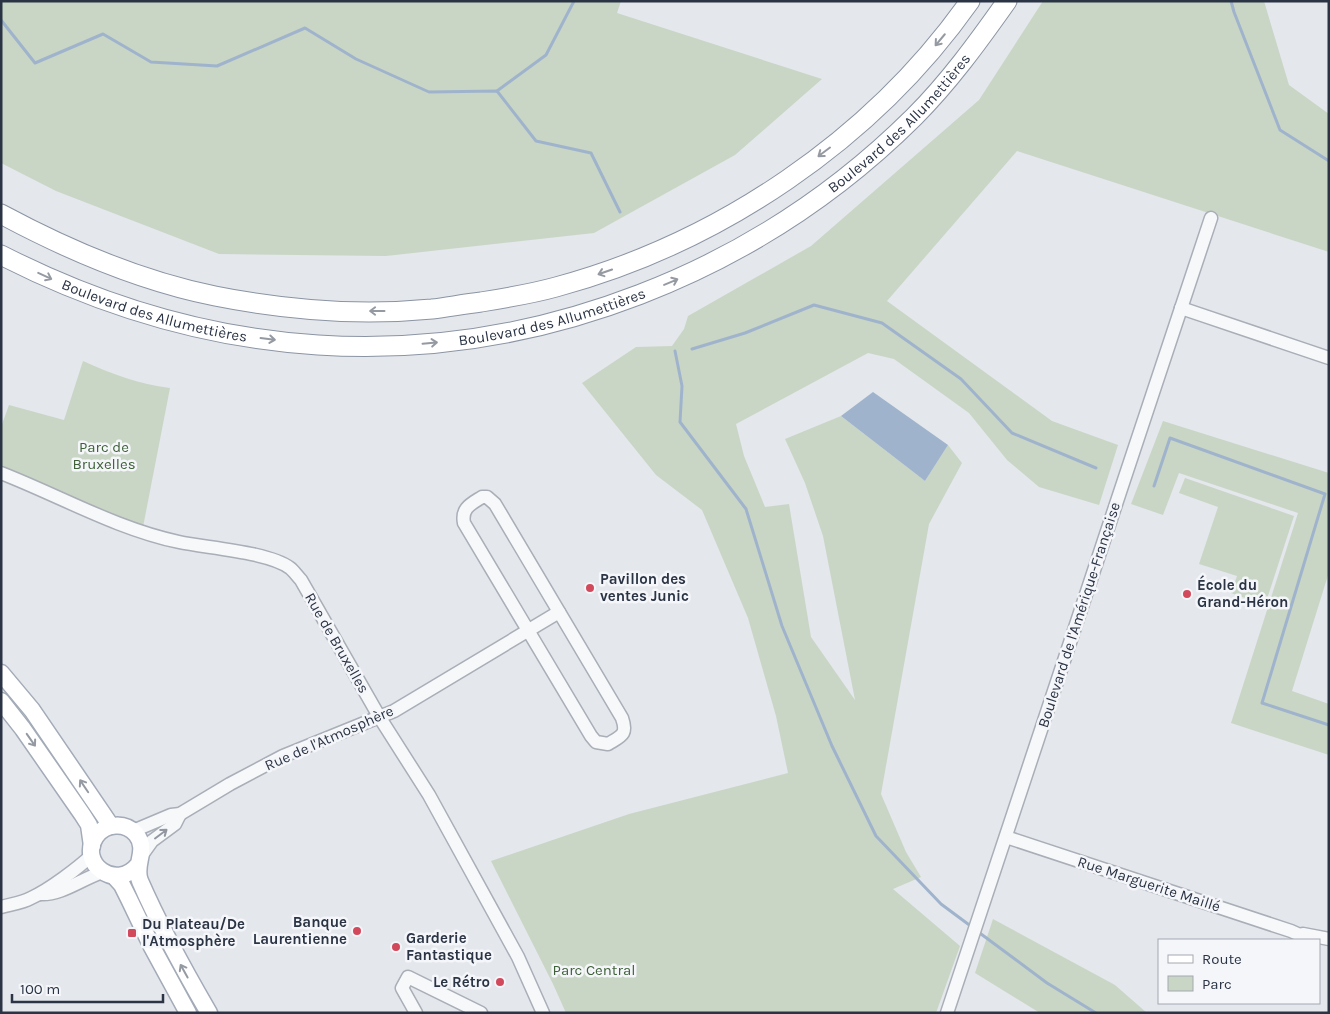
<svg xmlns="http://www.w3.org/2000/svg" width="1330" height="1014" viewBox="0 0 1330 1014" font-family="Karla,sans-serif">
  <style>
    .green { fill: #c9d6c5 }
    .water { fill: #9fb4cc }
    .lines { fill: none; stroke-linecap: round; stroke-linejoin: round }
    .stream { stroke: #9fb4cc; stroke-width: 3 }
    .minor-casing { stroke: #a9aeb7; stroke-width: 15 }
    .major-casing { stroke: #a3abb8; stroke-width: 19 }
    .highway-casing { stroke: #8b94a3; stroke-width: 21 }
    .minor { stroke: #f7f8fa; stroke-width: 12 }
    .major { stroke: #fff; stroke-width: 16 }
    .highway { stroke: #fff; stroke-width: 19 }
    .oneway { stroke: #959aa2 }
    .oneway2 { stroke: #9196a0 }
    .poi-dot { fill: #d1495b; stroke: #f4f6f9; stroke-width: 2 }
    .labels { text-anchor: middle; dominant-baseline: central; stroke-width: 5; stroke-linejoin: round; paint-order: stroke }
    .street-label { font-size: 15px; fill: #2b3445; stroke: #f4f6f9 }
    .park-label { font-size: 15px; fill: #3f6138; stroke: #f4f6f9 }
    .poi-label { font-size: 15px; font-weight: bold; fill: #2b3445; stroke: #f4f6f9; text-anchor: start }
  </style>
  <rect width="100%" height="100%" fill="#e4e7ec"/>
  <!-- green -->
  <g class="green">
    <polygon points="1,1 621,1 617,13 822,79 735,155 594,233 386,256 219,254 56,191 1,163"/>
    <polygon points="1043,1 1264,1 1289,85 1329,114 1329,252 1017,151 887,301 1052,421 1118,445 1099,505 1039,487 1007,460 969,413 894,359 868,353 736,424 744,456 765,507 789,504 811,637 855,700 823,536 805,483 785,439 841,416 925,481 948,445 962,463 929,524 881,794 906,852 921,877 893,889 960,946 936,1013 566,1013 553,984 491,861 629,814 788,773 776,716 748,618 702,510 656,475 582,383 636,347 672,346 684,329 688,316 811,246 979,100"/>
    <path d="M83,361C112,374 139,384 170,388L143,527L96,509L1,465V427L9,405L64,420Z"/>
    <polygon points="1163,421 1329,473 1329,572 1292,691 1329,704 1329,755 1231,723 1298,513 1179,473 1163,515 1131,504"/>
    <polygon points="1185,478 1294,516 1265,605 1231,593 1237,576 1199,564 1218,507 1179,493"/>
    <polygon points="993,919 1115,985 1147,1013 1040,1013 975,973"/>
  </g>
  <!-- water -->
  <polygon class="water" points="873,392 948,445 925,481 841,416"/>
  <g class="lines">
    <!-- stream -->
    <g class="stream">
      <polyline points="1231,1 1234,12 1280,130 1329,161"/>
      <polyline points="1,20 35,63 103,34 151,62 217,66 305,28 356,59 429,92 497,91 536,141 591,153 620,212"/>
      <polyline points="497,91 546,55 574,1"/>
      <polyline points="692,349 745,333 814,305 882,323 961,379 1012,433 1096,468"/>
      <polyline points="675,351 682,386 680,422 746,509 782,626 832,746 876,836 941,904 972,927"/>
      <polyline points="1154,486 1170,438 1325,494 1262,703 1329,725"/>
      <polyline points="977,931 1047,983 1096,1013"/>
    </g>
    <!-- minor casing -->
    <g class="minor-casing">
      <g id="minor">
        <polyline points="1181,308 1329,358"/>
        <path d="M1,473C60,496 117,529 179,542C207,548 269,552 290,568C294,571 297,576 301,580L380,718L429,795L518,957L543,1013"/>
        <path d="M482,497H487L495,504L622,718C628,735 621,736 608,744L596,742L591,736L464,523C461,508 471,504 482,497Z"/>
        <polyline points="133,831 171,815 180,814 230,784 283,756 394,711 559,612"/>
        <polyline points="1006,837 1291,931 1311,940"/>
        <polyline points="142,855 152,841 175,824 180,814"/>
        <path d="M41,894C62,895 83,878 103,872"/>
        <path d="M1,907C12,904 22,903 31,898C49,890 78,868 92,855"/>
        <polyline points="1303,934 1329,939"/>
        <polyline points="416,1013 402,988 408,977 481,1013"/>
        <polyline points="947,1013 1211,218"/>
      </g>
    </g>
    <!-- major casing -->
    <g class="major-casing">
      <g id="major">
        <polyline points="1,673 32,710 111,826"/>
        <polyline points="1,701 23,729 82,814 89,825 92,846"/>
        <path d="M138,865C116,892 77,863 96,836C106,823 125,822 136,834C149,850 133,865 140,881C160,927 184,970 209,1013"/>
        <polyline points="114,876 122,885 129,899 152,947 188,1013"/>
      </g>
    </g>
    <!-- highway casing -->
    <g class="highway-casing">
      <g id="highway">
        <path d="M1,214C68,250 140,281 215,296C285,310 360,316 432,309C448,307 464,304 481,302C506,298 531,294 556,287C719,243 872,140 970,1"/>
        <path id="s1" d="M1,255C99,305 207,338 318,345C538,359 758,272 914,117C949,82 978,42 1007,1"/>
      </g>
    </g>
    <!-- minor -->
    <use href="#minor" class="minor"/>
    <!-- major -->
    <use href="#major" class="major"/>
    <!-- highway -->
    <use href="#highway" class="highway"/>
  </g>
  <!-- one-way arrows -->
  <defs><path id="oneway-shaft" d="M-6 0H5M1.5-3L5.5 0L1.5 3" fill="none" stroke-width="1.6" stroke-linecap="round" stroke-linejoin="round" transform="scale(1.25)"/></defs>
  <g class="oneway">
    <use href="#oneway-shaft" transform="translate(940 40) rotate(130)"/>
    <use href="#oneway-shaft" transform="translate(824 152) rotate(143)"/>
    <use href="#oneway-shaft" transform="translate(605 272) rotate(161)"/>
    <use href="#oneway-shaft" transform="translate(45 276) rotate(25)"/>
    <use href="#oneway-shaft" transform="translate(671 282) rotate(-23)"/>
    <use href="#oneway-shaft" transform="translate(377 311) rotate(180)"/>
    <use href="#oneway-shaft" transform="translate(268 339) rotate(7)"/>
    <use href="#oneway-shaft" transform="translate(430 343) rotate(-5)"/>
    <use href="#oneway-shaft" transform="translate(31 740) rotate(55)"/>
    <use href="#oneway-shaft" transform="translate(84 786) rotate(-124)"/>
    <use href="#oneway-shaft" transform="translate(184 971) rotate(-119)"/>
  </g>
  <use class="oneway2" href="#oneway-shaft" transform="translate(161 834) rotate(-37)"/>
  <!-- markers -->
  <g class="poi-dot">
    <circle cx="590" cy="588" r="5"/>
    <circle cx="1187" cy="594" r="5"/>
    <circle cx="357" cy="931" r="5"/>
    <rect x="127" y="928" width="10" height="10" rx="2.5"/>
    <circle cx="396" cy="947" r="5"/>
    <circle cx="500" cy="982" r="5"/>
  </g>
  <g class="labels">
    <!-- street labels -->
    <g class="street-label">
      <text stroke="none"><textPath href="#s1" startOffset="974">Boulevard des Allumettières</textPath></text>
      <text stroke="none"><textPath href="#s1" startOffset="164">Boulevard des Allumettières</textPath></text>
      <text stroke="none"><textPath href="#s1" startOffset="569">Boulevard des Allumettières</textPath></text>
      <text transform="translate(1079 615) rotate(-72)">Boulevard de l'Amérique-Française</text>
      <text transform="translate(337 643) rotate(60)">Rue de Bruxelles</text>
      <text transform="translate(329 738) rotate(-24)">Rue de l'Atmosphère</text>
      <text transform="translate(1149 884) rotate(18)">Rue Marguerite Maillé</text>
    </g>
    <!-- park labels -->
    <g class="park-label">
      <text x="104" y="447">Parc de<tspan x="104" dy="17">Bruxelles</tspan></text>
      <text x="594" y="970">Parc Central</text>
    </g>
    <!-- poi labels -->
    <g class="poi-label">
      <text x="600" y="579">Pavillon des<tspan x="600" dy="17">ventes Junic</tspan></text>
      <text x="1197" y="585">École du<tspan x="1197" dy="17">Grand-Héron</tspan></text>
      <text x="347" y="922" text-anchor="end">Banque<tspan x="347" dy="17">Laurentienne</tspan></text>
      <text x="142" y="924">Du Plateau/De<tspan x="142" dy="17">l'Atmosphère</tspan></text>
      <text x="406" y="938">Garderie<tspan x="406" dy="17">Fantastique</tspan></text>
      <text x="490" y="982" text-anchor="end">Le Rétro</text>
    </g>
  </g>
  <!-- border -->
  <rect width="1330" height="1014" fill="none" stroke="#2b3445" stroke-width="5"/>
  <!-- legend -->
  <rect x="1158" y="939" width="162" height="65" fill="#f4f6f9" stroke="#a4a8b1"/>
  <rect x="1168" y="955" width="25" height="8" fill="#ffffff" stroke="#a4a8b1"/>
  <text x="1202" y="964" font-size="15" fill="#2b3445">Route</text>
  <rect x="1168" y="976" width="25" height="15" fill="#c9d6c5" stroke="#a4a8b1"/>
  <text x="1202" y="989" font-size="15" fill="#2b3445">Parc</text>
  <!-- scale -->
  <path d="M12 994v8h151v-8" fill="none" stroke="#2b3445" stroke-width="2.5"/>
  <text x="20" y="994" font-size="15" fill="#2b3445" stroke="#f4f6f9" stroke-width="4" paint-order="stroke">100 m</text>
</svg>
